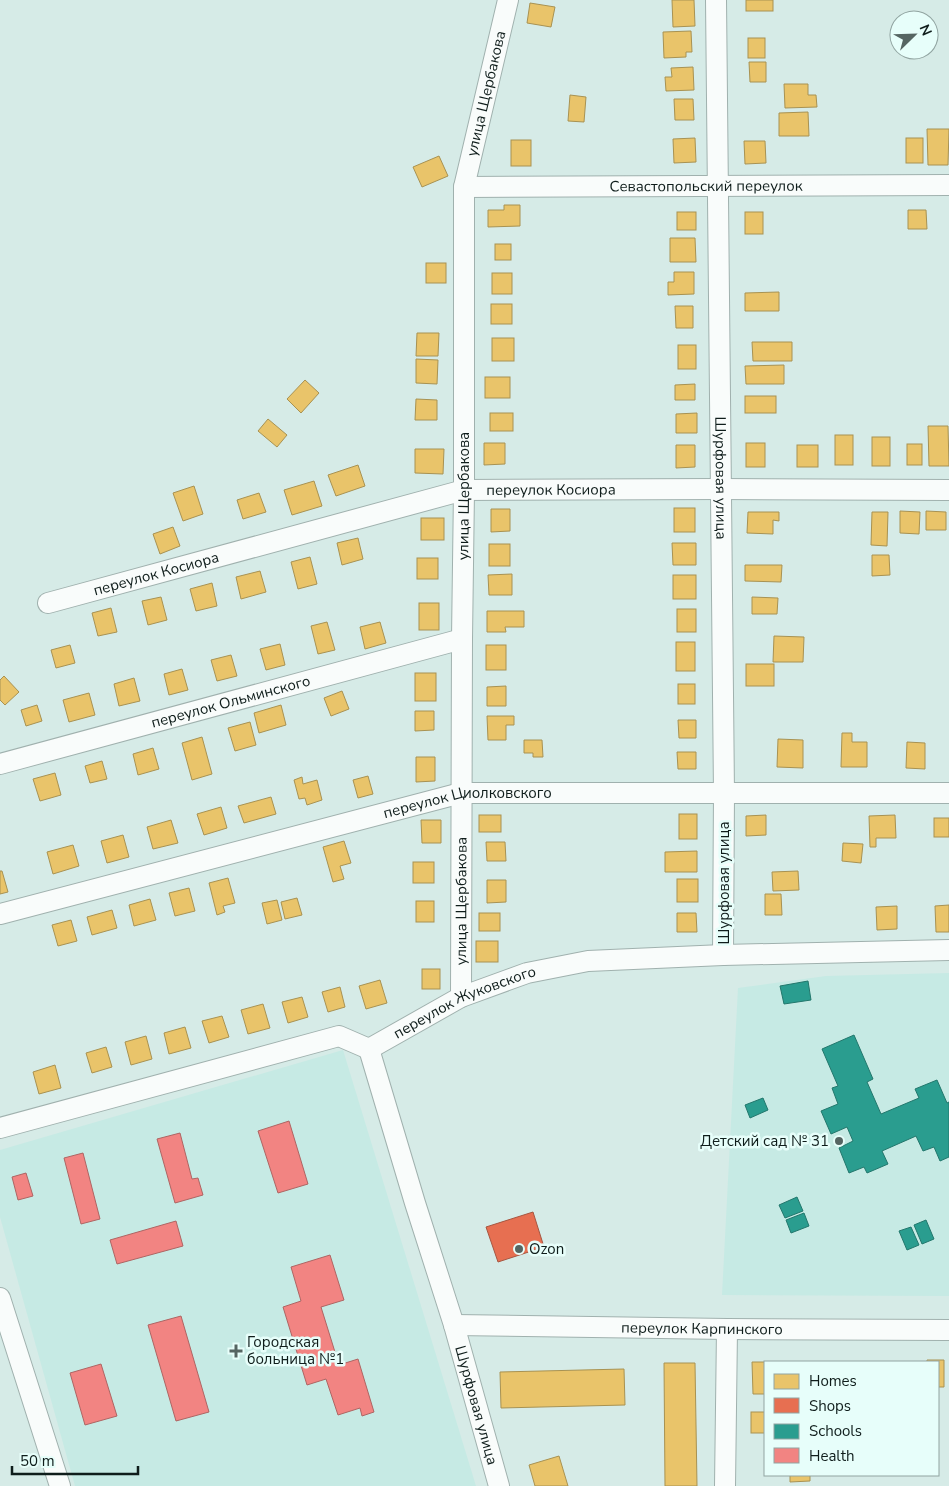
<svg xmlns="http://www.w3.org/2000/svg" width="949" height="1486" viewBox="0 0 949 1486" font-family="'Nunito Sans',sans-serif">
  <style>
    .built { fill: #c6eae4 }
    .homes { fill: #e9c46a; stroke: #a89252 }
    .shops { fill: #e76f51; stroke: #a65641 }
    .schools { fill: #2a9d8f; stroke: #22776c }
    .health { fill: #f28482; stroke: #ae6563 }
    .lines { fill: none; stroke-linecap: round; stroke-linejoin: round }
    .minor-casing { stroke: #a0b1ae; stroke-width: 22 }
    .minor { stroke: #f9fcfb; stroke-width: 20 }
    .poi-dot { fill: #556562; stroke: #e7fefa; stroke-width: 2 }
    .labels { text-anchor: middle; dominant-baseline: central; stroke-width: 5; stroke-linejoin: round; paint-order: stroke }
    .street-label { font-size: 15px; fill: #0f1d1b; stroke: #e7fefa }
    .poi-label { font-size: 15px; fill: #0f1d1b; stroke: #e7fefa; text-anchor: start }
  </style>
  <rect width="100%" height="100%" fill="#d6ebe7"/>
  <!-- built -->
  <g class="built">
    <polygon points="949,973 949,1296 722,1295 738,988 826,976"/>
    <polygon points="343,1050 476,1486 75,1486 0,1217 0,1150"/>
  </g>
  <!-- homes -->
  <g class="homes">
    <polygon points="672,0 694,0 695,26 673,27"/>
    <rect x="746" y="0" width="27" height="11"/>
    <polygon points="530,3 555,7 551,27 527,23"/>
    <polygon points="691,31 692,52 686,52 686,57 664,58 663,32"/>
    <rect x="748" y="38" width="17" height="20"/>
    <polygon points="749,62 766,62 766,82 750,82"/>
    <polygon points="693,67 694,90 666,91 665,77 672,77 671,68"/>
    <polygon points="784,84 808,84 808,95 816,95 817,107 785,108"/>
    <polygon points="570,95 586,97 584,122 568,121"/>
    <polygon points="674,99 693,99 694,120 675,120"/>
    <polygon points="808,112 809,136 779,136 779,113"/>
    <polygon points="927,129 949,129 948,165 928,165"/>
    <polygon points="695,138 696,162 674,163 673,139"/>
    <rect x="906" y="138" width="17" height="25"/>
    <rect x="511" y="140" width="20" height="26"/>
    <polygon points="744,141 765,141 766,163 745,164"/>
    <polygon points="439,156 448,176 422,187 413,167"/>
    <polygon points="504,205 520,205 520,226 488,227 488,210 504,210"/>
    <polygon points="908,210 926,210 927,229 908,229"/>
    <rect x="677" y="212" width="19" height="18"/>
    <rect x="745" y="212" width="18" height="22"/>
    <polygon points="670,238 695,238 696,262 670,262"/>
    <rect x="495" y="244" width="16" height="16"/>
    <rect x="426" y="263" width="20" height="20"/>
    <polygon points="674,272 694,272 694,294 668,295 668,282 674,282"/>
    <rect x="492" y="273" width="20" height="21"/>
    <polygon points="779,292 779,311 745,311 745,293"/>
    <rect x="491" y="304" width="21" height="20"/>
    <polygon points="675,306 693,306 693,328 676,328"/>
    <polygon points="417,333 439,333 438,356 416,356"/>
    <rect x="492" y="338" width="22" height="23"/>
    <polygon points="752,342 792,342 792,361 753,361"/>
    <rect x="678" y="345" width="18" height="24"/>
    <polygon points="416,359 438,360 437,384 416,383"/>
    <polygon points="784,365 784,384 746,384 745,366"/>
    <rect x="485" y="377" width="25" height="21"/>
    <polygon points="305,380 319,393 301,413 287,399"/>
    <polygon points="695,384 695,400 675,400 675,385"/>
    <rect x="745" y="396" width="31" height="17"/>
    <polygon points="416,399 437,400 437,420 415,420"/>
    <rect x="490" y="413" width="23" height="18"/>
    <polygon points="697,413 697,433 676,433 676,414"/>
    <polygon points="268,419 287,435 277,447 258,431"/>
    <polygon points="928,426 948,426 949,466 929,466"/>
    <rect x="835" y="435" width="18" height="30"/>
    <rect x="872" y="437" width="18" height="29"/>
    <polygon points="484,443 505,443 505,464 484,465"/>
    <rect x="746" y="443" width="19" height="24"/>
    <rect x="907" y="444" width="15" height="21"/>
    <polygon points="676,445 695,445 695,467 676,468"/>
    <rect x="797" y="445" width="21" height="22"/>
    <polygon points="415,449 444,449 443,474 415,473"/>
    <polygon points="358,465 365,486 336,496 328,475"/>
    <polygon points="314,481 322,506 292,515 284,490"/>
    <polygon points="194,486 203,514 183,521 173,493"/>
    <polygon points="259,493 266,512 243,519 237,500"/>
    <rect x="674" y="508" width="21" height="24"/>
    <polygon points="491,509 510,509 510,531 491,532"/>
    <polygon points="900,511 920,512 919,534 900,533"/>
    <polygon points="926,511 946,512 946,530 926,530"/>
    <polygon points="748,512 779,512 779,521 773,520 773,534 747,533"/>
    <polygon points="872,512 888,512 887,546 871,545"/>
    <rect x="421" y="518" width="23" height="22"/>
    <polygon points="173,527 180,546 160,554 153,534"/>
    <polygon points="358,538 363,559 342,565 337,543"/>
    <polygon points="672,543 696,543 696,565 673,565"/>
    <rect x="489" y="544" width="21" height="22"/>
    <polygon points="872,555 889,555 890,575 872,576"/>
    <polygon points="310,557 317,584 298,589 291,562"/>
    <rect x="417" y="558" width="21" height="21"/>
    <polygon points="745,565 782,565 781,582 745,581"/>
    <polygon points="260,571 266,592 241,599 236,577"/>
    <polygon points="512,574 512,595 489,595 488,575"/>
    <rect x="673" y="575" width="23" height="24"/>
    <polygon points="212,583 217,606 196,611 190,589"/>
    <polygon points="161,597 167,620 148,625 142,601"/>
    <polygon points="752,597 778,598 777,614 752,614"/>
    <rect x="419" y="603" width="20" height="27"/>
    <polygon points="111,608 117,632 98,636 92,613"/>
    <rect x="677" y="609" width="19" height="23"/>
    <polygon points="487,611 524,611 524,627 505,627 506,632 487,632"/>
    <polygon points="327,622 335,650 318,654 311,626"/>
    <polygon points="380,622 386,643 365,649 360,627"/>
    <polygon points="774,636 804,637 803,662 773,662"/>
    <rect x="676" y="642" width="19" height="29"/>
    <polygon points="280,644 285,665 266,670 260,649"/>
    <polygon points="70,645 75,663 56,668 51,650"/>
    <rect x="486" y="645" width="20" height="25"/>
    <polygon points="231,655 237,676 217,681 211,660"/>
    <rect x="746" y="664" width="28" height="22"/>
    <polygon points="182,669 188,690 169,695 164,674"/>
    <rect x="415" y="673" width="21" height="28"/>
    <polygon points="4,676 19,692 5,705 0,700 0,680"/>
    <polygon points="134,678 140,701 119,706 114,684"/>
    <rect x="678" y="684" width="17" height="20"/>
    <polygon points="506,686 506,706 487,706 487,687"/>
    <polygon points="342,691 349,709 331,716 324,698"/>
    <polygon points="89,693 95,715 69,722 63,700"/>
    <polygon points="37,705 42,721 26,726 21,710"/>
    <polygon points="281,705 286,725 259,733 254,713"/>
    <polygon points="415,711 434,711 434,730 415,731"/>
    <polygon points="487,716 514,716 514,725 506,725 506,740 488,740"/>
    <polygon points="678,720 696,720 696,738 679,738"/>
    <polygon points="250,722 256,745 235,751 228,728"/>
    <polygon points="842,733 852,733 852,742 867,742 867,767 841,767"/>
    <polygon points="202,737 212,774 192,780 182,743"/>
    <polygon points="778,739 803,740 803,768 777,767"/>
    <polygon points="524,740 542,740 543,757 533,757 533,753 524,753"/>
    <polygon points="907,742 925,743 925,769 906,768"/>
    <polygon points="153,748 159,769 138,775 133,754"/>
    <polygon points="677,752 696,752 696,769 678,769"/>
    <polygon points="416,757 435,757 435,781 416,782"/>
    <polygon points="102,761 107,779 90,783 85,766"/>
    <polygon points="55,773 61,795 40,801 33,779"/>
    <polygon points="368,776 373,794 358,798 353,780"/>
    <polygon points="302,777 303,784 317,780 322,800 307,805 305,798 299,799 294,780"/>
    <polygon points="271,797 276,814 244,823 238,806"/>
    <polygon points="221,807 227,828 204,835 197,814"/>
    <rect x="679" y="814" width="18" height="25"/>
    <rect x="479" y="815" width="22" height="17"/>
    <polygon points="766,815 766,835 746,836 746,816"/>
    <polygon points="895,815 896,838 876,838 876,847 870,847 869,816"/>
    <rect x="934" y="818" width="15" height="19"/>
    <polygon points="171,820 178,843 153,849 147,827"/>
    <polygon points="421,820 441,820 441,843 422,843"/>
    <polygon points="123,835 129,857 107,863 101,841"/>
    <polygon points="344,841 351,863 340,866 344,879 333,882 323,847"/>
    <polygon points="486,842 505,842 506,861 487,861"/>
    <polygon points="843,843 863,844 861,863 842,861"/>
    <polygon points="73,845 79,866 53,874 47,852"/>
    <polygon points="697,851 697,872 665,872 665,852"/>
    <rect x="413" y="862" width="21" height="21"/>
    <polygon points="0,871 2,871 8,892 0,894"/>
    <polygon points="798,871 799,890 773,891 772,872"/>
    <polygon points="228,878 235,903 223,906 225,912 217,915 209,883"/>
    <rect x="677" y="879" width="21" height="23"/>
    <polygon points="487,880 506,880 506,902 487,903"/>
    <polygon points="189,888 195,911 175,916 169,893"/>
    <polygon points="765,894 781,894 782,915 765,915"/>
    <polygon points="297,898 302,915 285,919 281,902"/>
    <polygon points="150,899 156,920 134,926 129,905"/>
    <polygon points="277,900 282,920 267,924 262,903"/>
    <rect x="416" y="901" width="18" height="21"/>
    <polygon points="949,905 949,932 936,932 935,906"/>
    <polygon points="897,906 897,929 877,930 876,907"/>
    <polygon points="112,910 117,928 92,935 87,917"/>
    <rect x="479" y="913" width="21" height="18"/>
    <polygon points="677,913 696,913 697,932 677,932"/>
    <polygon points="71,920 77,941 58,946 52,925"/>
    <rect x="476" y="941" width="22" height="21"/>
    <rect x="422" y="969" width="18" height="20"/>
    <polygon points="380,980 387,1003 366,1009 359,986"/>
    <polygon points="340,987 345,1007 328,1012 322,992"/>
    <polygon points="302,997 308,1017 288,1023 282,1002"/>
    <polygon points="263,1004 270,1028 248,1034 241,1010"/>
    <polygon points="222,1016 229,1037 209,1043 202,1021"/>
    <polygon points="185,1027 191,1048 169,1054 164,1033"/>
    <polygon points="146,1036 152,1059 131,1065 125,1042"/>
    <polygon points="106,1047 112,1067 92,1073 86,1053"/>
    <polygon points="55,1065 61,1088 39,1094 33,1072"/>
    <polygon points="927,1360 944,1360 944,1387 938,1387 938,1362 927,1362"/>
    <polygon points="752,1362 769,1362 765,1362 765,1394 753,1394"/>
    <polygon points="664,1363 695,1363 697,1486 665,1486"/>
    <polygon points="624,1369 625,1405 501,1408 500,1372"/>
    <rect x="751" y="1412" width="14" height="21"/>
    <polygon points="559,1456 568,1486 535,1486 529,1465"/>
    <polygon points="790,1475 810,1475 810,1481 790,1482"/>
  </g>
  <!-- shops -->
  <polygon class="shops" points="533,1212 544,1247 498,1262 486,1227"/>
  <!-- schools -->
  <g class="schools">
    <polygon points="808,981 811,1000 784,1004 780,986"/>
    <polygon points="854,1035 873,1079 867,1082 881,1114 919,1098 915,1089 937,1080 947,1103 949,1102 949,1157 940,1161 934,1147 923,1151 916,1136 882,1151 888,1164 867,1173 864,1167 849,1173 839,1148 853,1141 847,1127 831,1134 821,1111 838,1104 832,1088 838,1086 822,1049"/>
    <polygon points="763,1098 768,1110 750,1118 745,1105"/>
    <polygon points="797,1197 803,1211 785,1218 779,1205"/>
    <polygon points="804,1213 809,1226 791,1233 786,1220"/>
    <polygon points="926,1220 934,1239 922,1244 914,1225"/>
    <polygon points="911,1227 919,1245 907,1250 899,1231"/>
  </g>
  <!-- health -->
  <g class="health">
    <polygon points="289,1121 308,1184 278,1193 258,1131"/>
    <polygon points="180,1133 192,1179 198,1178 203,1195 175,1203 157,1139"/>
    <polygon points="83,1153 100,1219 81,1224 64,1158"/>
    <polygon points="26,1173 33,1196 18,1200 12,1177"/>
    <polygon points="176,1221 183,1246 117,1264 110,1240"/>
    <polygon points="330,1255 344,1300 321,1307 339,1365 358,1359 374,1412 362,1416 360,1408 338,1415 326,1379 307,1385 283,1307 301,1301 291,1267"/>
    <polygon points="181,1316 209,1412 176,1421 148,1325"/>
    <polygon points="101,1364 117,1416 85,1425 70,1373"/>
  </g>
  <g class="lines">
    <!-- minor casing -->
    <g class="minor-casing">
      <g id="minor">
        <path id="s1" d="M716,0L724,794L723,955"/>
        <path id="s2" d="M464,187L949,185"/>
        <path id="s3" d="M48,603L464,490L721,489L949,490"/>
        <path id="s4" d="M0,764L462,639"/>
        <path id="s5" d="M0,914L461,793H949"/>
        <path id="s6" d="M461,997L462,639L464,490V187L508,0"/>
        <path id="s7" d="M369,1049L415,1203L454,1325L499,1486"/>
        <path id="s8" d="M0,1128L339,1036L369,1049L461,997L527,973L588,961L723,955L949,950"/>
        <polyline points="0,1298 60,1486"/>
        <path id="s9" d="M454,1325L727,1329L949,1330"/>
        <polyline points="725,1486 727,1329"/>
      </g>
    </g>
    <!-- minor -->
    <use href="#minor" class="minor"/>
  </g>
  <!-- markers -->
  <g class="poi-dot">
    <circle cx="839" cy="1141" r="5"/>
    <circle cx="519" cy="1249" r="5"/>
    <path d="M233.5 1343.5h5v5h5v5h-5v5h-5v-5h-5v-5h5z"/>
  </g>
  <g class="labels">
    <!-- street labels -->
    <g class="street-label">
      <text stroke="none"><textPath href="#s6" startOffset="906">улица Щербакова</textPath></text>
      <text stroke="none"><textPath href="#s2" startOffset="242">Севастопольский переулок</textPath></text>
      <text stroke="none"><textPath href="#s1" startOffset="478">Шурфовая улица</textPath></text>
      <text stroke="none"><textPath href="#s3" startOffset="518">переулок Косиора</textPath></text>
      <text stroke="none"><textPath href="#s6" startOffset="501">улица Щербакова</textPath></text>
      <text stroke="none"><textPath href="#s3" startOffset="112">переулок Косиора</textPath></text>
      <text stroke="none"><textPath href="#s4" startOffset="239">переулок Ольминского</textPath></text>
      <text stroke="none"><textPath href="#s5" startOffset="482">переулок Циолковского</textPath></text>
      <text transform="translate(724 883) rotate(-90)">Шурфовая улица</text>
      <text stroke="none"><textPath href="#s6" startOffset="96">улица Щербакова</textPath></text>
      <text stroke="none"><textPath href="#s8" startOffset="491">переулок Жуковского</textPath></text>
      <text stroke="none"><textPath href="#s9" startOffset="248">переулок Карпинского</textPath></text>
      <text stroke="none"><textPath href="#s7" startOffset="372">Шурфовая улица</textPath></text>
    </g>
    <!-- poi labels -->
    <g class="poi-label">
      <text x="829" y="1141" text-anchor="end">Детский сад № 31</text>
      <text x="529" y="1249">Ozon</text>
      <text x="247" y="1342">Городская<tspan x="247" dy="17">больница №1</tspan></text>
    </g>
  </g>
  <!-- legend -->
  <rect x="764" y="1361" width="175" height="115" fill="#e7fefa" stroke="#91a4a1"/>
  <rect x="774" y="1374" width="25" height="15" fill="#e9c46a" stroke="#91a4a1"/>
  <text x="809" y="1386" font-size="15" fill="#0f1d1b">Homes</text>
  <rect x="774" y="1398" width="25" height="15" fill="#e76f51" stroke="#91a4a1"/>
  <text x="809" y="1411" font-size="15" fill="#0f1d1b">Shops</text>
  <rect x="774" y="1424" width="25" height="15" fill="#2a9d8f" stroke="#91a4a1"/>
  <text x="809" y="1436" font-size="15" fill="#0f1d1b">Schools</text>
  <rect x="774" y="1448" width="25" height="15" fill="#f28482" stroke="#91a4a1"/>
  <text x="809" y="1461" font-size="15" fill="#0f1d1b">Health</text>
  <!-- north arrow -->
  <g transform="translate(914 35) rotate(67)"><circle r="24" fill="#e7fefa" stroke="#91a4a1"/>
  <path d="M0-4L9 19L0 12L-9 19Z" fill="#556562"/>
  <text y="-8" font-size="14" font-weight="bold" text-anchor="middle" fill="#0f1d1b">N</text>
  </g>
  <!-- scale -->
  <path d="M12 1466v8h126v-8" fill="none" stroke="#0f1d1b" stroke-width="2.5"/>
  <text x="20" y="1466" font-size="15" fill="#0f1d1b" stroke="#e7fefa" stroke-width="4" paint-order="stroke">50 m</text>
</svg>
